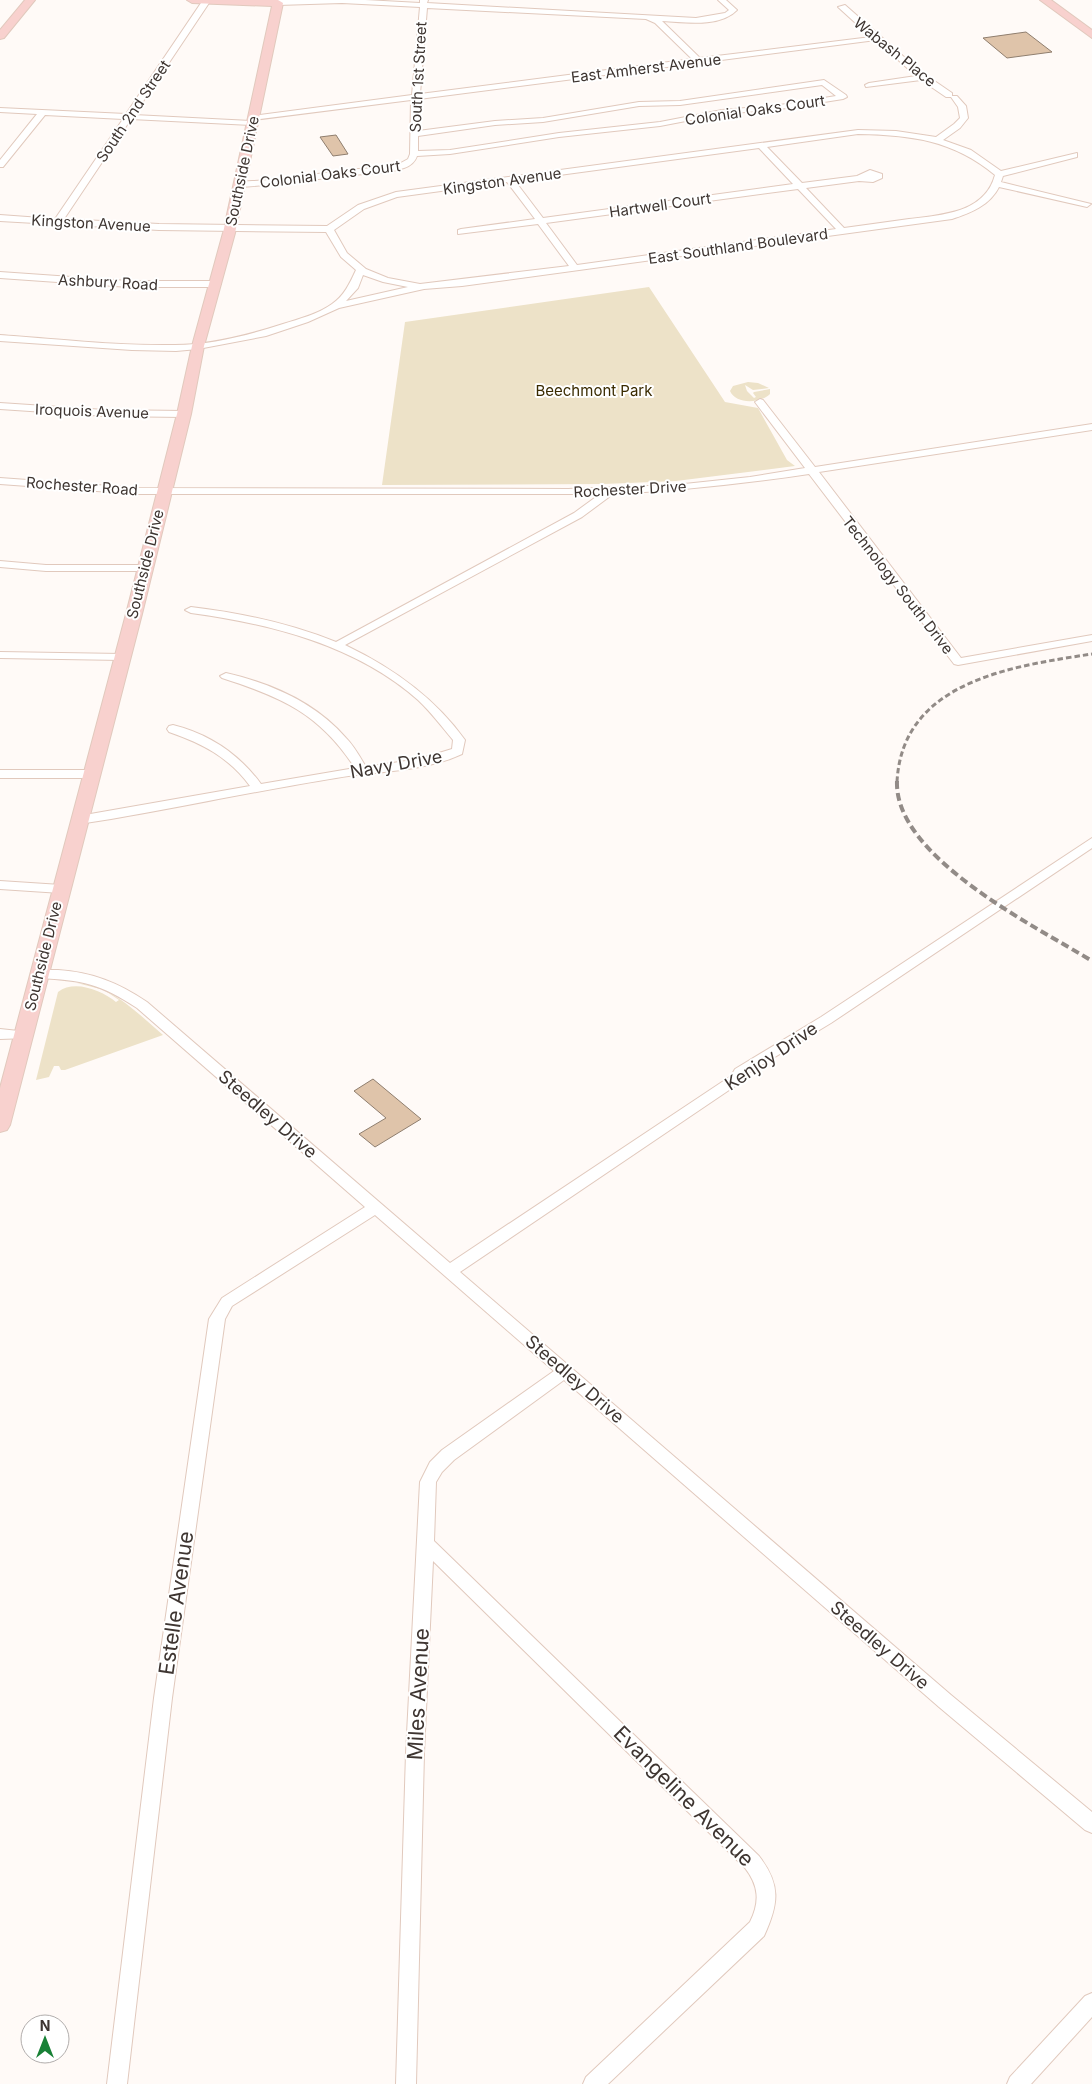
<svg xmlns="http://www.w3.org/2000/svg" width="1092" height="2084" viewBox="0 0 1092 2084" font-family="Inter,sans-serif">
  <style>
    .green { fill: #ede2c8 }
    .building { fill: #dfc4aa; stroke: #8f7e6e }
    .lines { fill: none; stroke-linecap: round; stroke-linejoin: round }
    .street-casing { stroke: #e1c9bd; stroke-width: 2 }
    .secondary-casing { stroke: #e1c9bd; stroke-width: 2 }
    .street { fill: #fff; fill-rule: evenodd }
    .secondary { fill: #f8d1ce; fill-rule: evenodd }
    .rail-far1 { stroke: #928b87; stroke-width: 3; stroke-dasharray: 5.5 3; stroke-linecap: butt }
    .rail { stroke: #928b87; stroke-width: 4; stroke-dasharray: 8 4; stroke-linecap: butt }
    .labels { text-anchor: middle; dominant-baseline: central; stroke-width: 4; stroke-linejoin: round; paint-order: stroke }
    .far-street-label { font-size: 15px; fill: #3e3531; stroke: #fff }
    .far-park-label { font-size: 15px; fill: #3a2b00; stroke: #fff }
    .street-label { font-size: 18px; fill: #3e3531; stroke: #fff }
    .near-street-label { font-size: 21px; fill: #3e3531; stroke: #fff }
  </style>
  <rect width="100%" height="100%" fill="#fffaf7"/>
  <!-- green -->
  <g class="green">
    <polygon points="649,287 725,402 758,408 787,460 795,466 676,481 604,484 382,485 405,322"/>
    <path d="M748,382L758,383L769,388L753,390L745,385L747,391L754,398L756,397L753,393L754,392L770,389V394C761,403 736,405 730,391L733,386Z"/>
    <path d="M77,983C113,986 137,1013 163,1035L65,1070H61L59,1066H54L49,1077L36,1080L58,992C75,979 102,991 116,1002L119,1000L104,990Z"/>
  </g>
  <!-- building -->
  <g class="building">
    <polygon points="1026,32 1052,52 1007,58 983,38"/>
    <polygon points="336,135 348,154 333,156 320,137"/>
    <polygon points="373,1079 421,1119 375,1147 359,1134 386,1118 354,1091"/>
  </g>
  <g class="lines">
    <!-- street casing -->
    <g class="street-casing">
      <g id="street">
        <path d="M203,0H211L134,115L251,121L255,123L251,125L131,119L64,219L159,224L327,226L358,205L396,192L858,130L896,131L936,137L954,124L960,118L958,107L951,97H946L921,80L866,87L865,85L869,83L916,76L876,40L419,99L418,131L495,121L543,118L639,102L680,101L824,80L846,95L847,97L843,99L780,109L722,114L660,126L559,137L450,154L417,156C415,162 410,166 404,168C384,175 363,173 343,176C308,180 276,185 240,187L236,184L237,182L285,179L344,170L389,167L399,164L408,159L410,154L411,100L253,120L249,118L253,116L412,95L420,7L342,3L278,5H275L274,0H365L420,3V0H428L427,3L696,18L725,13L729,10L718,0H726L737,10C720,28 684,22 662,21L700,58L871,37L838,7L845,5L920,71L952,93V96H957L966,106L968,118L960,128L943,140L971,150L1001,171L1077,153V157L1003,176L1001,182L1091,204L1087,207L999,187C990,205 971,213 952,219L462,286L424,289L339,308L308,322L266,336L198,349L176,351L132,350L0,341V335C58,339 117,346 175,345C211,345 249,335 283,324C299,319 318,314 332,304C344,296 350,283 356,270L341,257L326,232L159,230L0,221V215L55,219L123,119L45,115L3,167H0V160L37,114L0,112V108L126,114ZM427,8L646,19L655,23L692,59L420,94ZM822,85L836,96L780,105L722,110L660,122L559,133L450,150L418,151V136L495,125L543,122L639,106L680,105ZM858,134C911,135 953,140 995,175C985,213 942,215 909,219C888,222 866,225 844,228L806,188L859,181L873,182L882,178V174L870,170L857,176L802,183L767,147ZM759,148L793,184L543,218L515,181ZM507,182L535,219L461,229L458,230V234L538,224L569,266L420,284L388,278L366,269L347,253L334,230L364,209L397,197ZM798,189L836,229L577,265L546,223ZM363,275L383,282L408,287L346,301L358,288Z"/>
        <polygon points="0,272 129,281 216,281 221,284 216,287 129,287 0,278"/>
        <path d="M760,399L763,400L815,467L1092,424V430L819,472L961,658L1092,635V641L958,665L954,664L809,474C743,484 677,491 610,494L609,497L582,517L345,645C393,668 434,697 465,740L462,754C424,772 377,771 336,778C261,790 186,806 111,819L79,824L73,820L79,816L250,786C229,757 201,743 169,732L167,729L169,726L173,725C209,734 239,754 261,784L355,768C320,714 282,697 222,678L220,676L226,673C270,683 316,703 346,738C354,746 360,757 366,767L419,759L452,749L453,740C442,727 431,712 418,700C356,645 271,624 191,613L185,610L191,607C241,613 289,623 336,642L574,513L600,494H138L0,484V478L138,488L568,489L675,485L750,477L805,468L755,402Z"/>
        <polygon points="0,403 105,410 184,411 189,414 184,417 105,416 0,409"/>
        <polygon points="0,561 46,565 145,565 150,568 145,571 46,571 0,567"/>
        <polygon points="0,652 122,654 128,657 122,660 0,658"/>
        <polygon points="0,770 91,770 97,774 91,778 0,778"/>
        <path d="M1092,838V848L831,1023L745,1075L741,1082L460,1272L951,1695L1092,1812V1833L1085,1830L939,1707L564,1380L454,1460L442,1472L436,1482L434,1541L759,1856C781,1885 779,1903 764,1936L608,2084H583L586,2077L750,1922C760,1902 759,1886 745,1868L433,1561L424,1753L416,2084H396L406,1753L420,1482L430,1462L442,1450L554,1371L375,1215L232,1306L225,1319L172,1698L127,2084H107L154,1698L209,1319L222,1298L365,1207L137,1008C101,984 82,980 39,978L34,977L32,974L34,971C42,969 50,970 58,970C92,972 119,983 147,1002L450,1263L731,1076L735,1069L821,1017Z"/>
        <polygon points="0,881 61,885 67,889 61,893 0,889"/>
        <polygon points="0,1029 28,1032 30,1035 28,1038 0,1039"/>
        <polygon points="1092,1993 1092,2017 1031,2084 1007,2084 1010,2077 1085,1996"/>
      </g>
    </g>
    <!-- secondary casing -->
    <g class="secondary-casing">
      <g id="secondary">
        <polygon points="25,0 35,0 4,38 0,39 0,30"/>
        <polygon points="187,0 278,0 283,3 235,233 204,346 191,414 142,614 10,1125 7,1130 0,1132 0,1088 126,614 177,414 192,346 223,233 272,6 192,3"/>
        <polygon points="1040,0 1051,0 1092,30 1092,38"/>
      </g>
    </g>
    <!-- street -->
    <use href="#street" class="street"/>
    <!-- secondary -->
    <use href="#secondary" class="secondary"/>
    <!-- rail-far1 -->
    <path class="rail-far1" d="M897,782C902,681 1013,666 1092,654"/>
    <!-- rail -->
    <path class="rail" d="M897,781C894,857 1035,926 1092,961"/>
  </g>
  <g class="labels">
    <!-- far-street labels -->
    <g class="far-street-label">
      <text transform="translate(895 52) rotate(39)">Wabash Place</text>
      <text transform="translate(646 68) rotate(-7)">East Amherst Avenue</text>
      <text transform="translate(418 77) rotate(-87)">South 1st Street</text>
      <text transform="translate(755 110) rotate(-8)">Colonial Oaks Court</text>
      <text transform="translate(133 111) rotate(-56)">South 2nd Street</text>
      <text transform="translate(242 171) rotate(-78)">Southside Drive</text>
      <text transform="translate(330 174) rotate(-7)">Colonial Oaks Court</text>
      <text transform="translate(502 181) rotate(-8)">Kingston Avenue</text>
      <text transform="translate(660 205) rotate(-8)">Hartwell Court</text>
      <text transform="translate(91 223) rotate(3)">Kingston Avenue</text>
      <text transform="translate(738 246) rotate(-8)">East Southland Boulevard</text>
      <text transform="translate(108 282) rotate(3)">Ashbury Road</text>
      <text transform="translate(92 411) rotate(2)">Iroquois Avenue</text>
      <text transform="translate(82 486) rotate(4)">Rochester Road</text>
      <text transform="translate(630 489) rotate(-3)">Rochester Drive</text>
      <text transform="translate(145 564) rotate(-76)">Southside Drive</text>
      <text transform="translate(898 585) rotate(52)">Technology South Drive</text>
      <text transform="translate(43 956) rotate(-76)">Southside Drive</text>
    </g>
    <!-- far-park labels -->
    <g class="far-park-label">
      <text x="594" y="390">Beechmont Park</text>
    </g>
    <!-- street labels -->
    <g class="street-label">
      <text transform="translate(396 764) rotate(-10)">Navy Drive</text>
      <text transform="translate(771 1056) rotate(-34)">Kenjoy Drive</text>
      <text transform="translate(268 1114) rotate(41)">Steedley Drive</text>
      <text transform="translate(575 1379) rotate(41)">Steedley Drive</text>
      <text transform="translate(880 1645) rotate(41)">Steedley Drive</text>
    </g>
    <!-- near-street labels -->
    <g class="near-street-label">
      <text transform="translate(176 1603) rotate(-82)">Estelle Avenue</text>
      <text transform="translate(418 1694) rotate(-87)">Miles Avenue</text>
      <text transform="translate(684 1796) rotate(45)">Evangeline Avenue</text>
    </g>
  </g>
  <!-- north arrow -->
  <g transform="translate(45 2039)"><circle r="24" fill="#ffffff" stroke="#b2aead"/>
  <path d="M0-4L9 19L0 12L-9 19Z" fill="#188136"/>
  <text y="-8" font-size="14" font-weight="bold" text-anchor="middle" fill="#3e3531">N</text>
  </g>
</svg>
